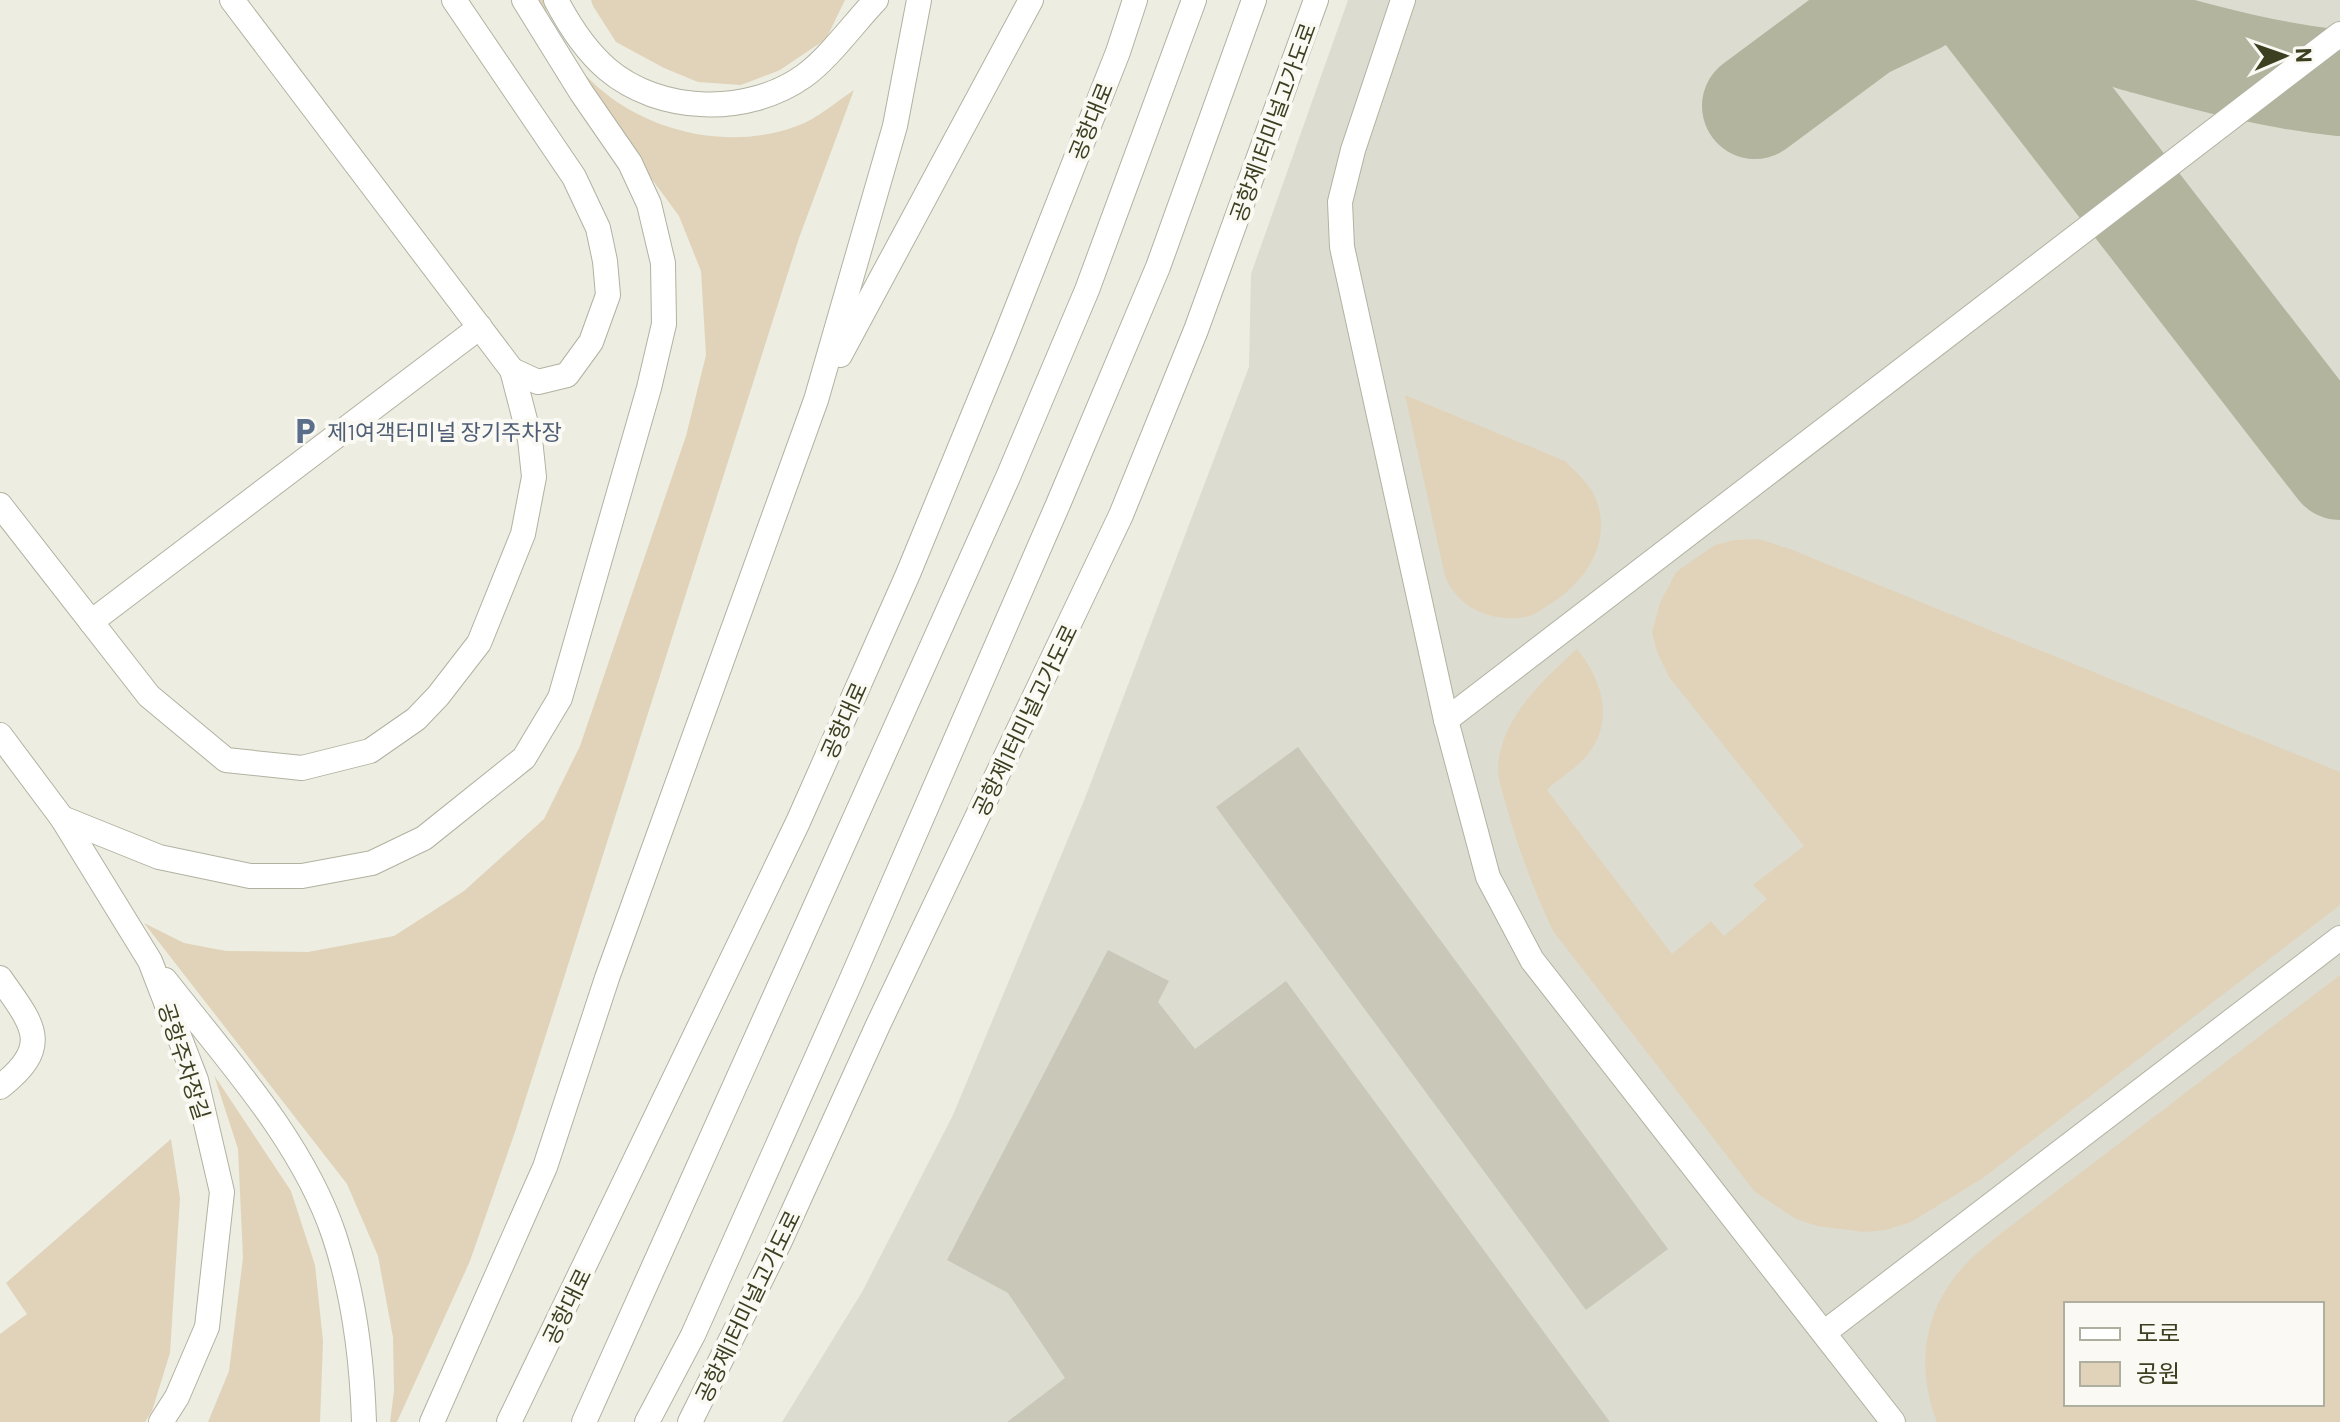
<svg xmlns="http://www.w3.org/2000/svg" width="2340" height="1422" viewBox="0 0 2340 1422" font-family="Barlow,'Noto Sans KR',sans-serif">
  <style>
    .built { fill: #dddcd0; fill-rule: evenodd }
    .green { fill: #e0d3b9; fill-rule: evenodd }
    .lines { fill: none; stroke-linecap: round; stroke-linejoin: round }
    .taxiway { stroke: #b2b49e; stroke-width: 106 }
    .building { fill: #c9c7b7 }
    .lane-casing { stroke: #b1b2a0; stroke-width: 26 }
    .street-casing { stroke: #b1b2a0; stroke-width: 26 }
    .lane { stroke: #fff; stroke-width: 24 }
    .street { stroke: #fff; stroke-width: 24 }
    .labels { text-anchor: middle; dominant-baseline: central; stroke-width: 8; stroke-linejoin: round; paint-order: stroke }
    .street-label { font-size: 22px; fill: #3d4020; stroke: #faf9f3 }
    .service-label { font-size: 22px; fill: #4e5e75; stroke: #faf9f3; text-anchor: start }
  </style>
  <rect width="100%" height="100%" fill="#edede2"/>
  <!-- built -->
  <path class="built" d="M1348,0H2340V1422H782L862,1292L953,1115L1085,798L1249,367L1251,274ZM2066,1304H2322V1404H2066Z"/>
  <!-- green -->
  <g class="green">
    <path d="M532,0H544C546,8 547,16 550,24C554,33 561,41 566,50C613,124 716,156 797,126C817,119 837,101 854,90L799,238L515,1132L470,1261L397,1422H390L394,1391L393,1337L378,1256L347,1184L144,923L184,943L226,951L308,952L394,936L464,891L544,819L580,746L686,436L706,355L701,271L679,216L634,155Z"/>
    <polygon points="591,0 845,0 826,39 780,70 741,85 698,82 664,68 616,42 593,6"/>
    <path d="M1405,395L1565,461C1576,472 1590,484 1596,499C1613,544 1584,584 1547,606C1541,610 1533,616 1525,617C1493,623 1457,608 1445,576Z"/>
    <path d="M1759,539L1790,549L2340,772V905L1983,1178L1911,1222L1886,1230L1865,1232L1817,1226L1796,1219L1755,1192L1553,931C1534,891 1518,848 1506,805C1503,793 1498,781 1498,769C1498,760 1501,747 1504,739C1518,702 1549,675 1577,649C1605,683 1616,727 1581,762C1570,772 1557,780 1547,790L1672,954L1711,921L1724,936L1767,899L1753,885L1804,846L1669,677L1657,652L1652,632L1660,603L1676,572L1715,545L1734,540Z"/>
    <path d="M2340,975V1422H1937C1917,1371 1922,1316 1958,1273C1968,1260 1982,1249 1995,1238ZM2066,1304H2322V1404H2066Z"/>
    <polygon points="214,1075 291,1191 315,1265 323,1341 320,1422 208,1422 229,1371 243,1258 238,1149"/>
    <polygon points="171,1139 180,1198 170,1353 152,1411 145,1422 0,1422 0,1334 27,1314 6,1283"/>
  </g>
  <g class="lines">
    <!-- taxiway -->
    <g class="taxiway">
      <polyline points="1978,0 2340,467"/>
      <path d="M2026,0C2065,19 2107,30 2148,42C2211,60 2274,76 2340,83"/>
      <polyline points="1755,106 1863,26 1918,0"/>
    </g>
  </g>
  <!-- building -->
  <g class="building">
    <polygon points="1298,747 1668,1249 1586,1310 1216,807"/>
    <polygon points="1108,950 1169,981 1158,1002 1195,1049 1286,981 1610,1422 1007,1422 1065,1378 1008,1293 947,1260"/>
  </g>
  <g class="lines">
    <!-- lane casing -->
    <g class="lane-casing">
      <g id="lane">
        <polyline points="454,0 574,177 598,228 605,261 608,295 591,342 567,375 538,382 512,370"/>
        <path d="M556,0C569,25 585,50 607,69C660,114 748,116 804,76C829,58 854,23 876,0"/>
        <polyline points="1403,0 1353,150 1340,202 1342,247 1446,720 1488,877 1532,960 1893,1422"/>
        <polyline points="840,355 1031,0"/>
        <polyline points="0,505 149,696 226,760 302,768 370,751 416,719 438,696 479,643 523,534 534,477 530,439 512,370 232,0"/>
        <polyline points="91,622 480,327"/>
        <polyline points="1446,720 2340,34"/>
        <polyline points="0,735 62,818 150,961 196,1080 222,1192 207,1327 177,1397 161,1422"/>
        <polyline points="62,818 159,857 250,876 302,876 372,863 424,838 524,758 560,698 649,388 664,324 663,263 649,204 630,163 581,92 524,0"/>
        <path d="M0,978C32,1024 54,1045 0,1087"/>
        <path d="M165,980C225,1057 302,1140 334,1235C354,1295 362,1358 364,1422"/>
        <polyline points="1825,1332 2340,938"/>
        <polyline points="432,1422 545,1167 607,978 816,400 895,126 919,0"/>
        <polyline points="584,1422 1008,477 1087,290 1194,0"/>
        <polyline points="647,1422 693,1335 850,983 1059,502 1158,267 1254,0"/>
        <polyline points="690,1422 779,1243 878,1025 1121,515 1196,330 1316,0"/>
      </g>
    </g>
    <!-- street casing -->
    <g class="street-casing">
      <polyline id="street" points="509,1422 798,822 908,574 1005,338 1118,52 1135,0"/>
    </g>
    <!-- lane -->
    <use href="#lane" class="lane"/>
    <!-- street -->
    <use href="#street" class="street"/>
  </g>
  <!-- icons -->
  <defs>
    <g id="parking-bare" transform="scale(2.16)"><path d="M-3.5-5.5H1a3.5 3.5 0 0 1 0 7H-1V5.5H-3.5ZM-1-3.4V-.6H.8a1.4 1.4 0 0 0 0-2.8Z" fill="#5c6f8a" stroke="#faf9f3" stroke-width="2.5" paint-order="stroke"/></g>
  </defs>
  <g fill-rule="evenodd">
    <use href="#parking-bare" x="305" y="431"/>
  </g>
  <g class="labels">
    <!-- street labels -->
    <g class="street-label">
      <text transform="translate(1090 121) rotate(-68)">공항대로</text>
      <text transform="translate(1272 122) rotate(-70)">공항제1터미널고가도로</text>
      <text transform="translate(843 720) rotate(-66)">공항대로</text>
      <text transform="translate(1024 720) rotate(-64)">공항제1터미널고가도로</text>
      <text transform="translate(185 1061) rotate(72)">공항주차장길</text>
      <text transform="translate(566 1306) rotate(-64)">공항대로</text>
      <text transform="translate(747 1306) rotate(-64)">공항제1터미널고가도로</text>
    </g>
    <!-- service labels -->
    <g class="service-label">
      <text x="327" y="431">제1여객터미널 장기주차장</text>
    </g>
  </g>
  <!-- legend -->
  <rect x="2064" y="1302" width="260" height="104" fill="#faf9f3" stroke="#aeaf9f" stroke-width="2"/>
  <rect x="2080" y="1328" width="40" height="12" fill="#ffffff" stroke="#aeaf9f" stroke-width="2"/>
  <text x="2136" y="1342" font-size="24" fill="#3d4020">도로</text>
  <rect x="2080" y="1362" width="40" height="24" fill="#e0d3b9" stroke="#aeaf9f" stroke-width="2"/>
  <text x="2136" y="1382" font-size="24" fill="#3d4020">공원</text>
  <!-- north arrow -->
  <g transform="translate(2284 56) rotate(88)" stroke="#faf9f3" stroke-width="6" paint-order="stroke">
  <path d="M0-6L14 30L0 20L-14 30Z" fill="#3d4020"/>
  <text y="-12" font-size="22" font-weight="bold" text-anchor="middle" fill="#3d4020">N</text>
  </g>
</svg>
